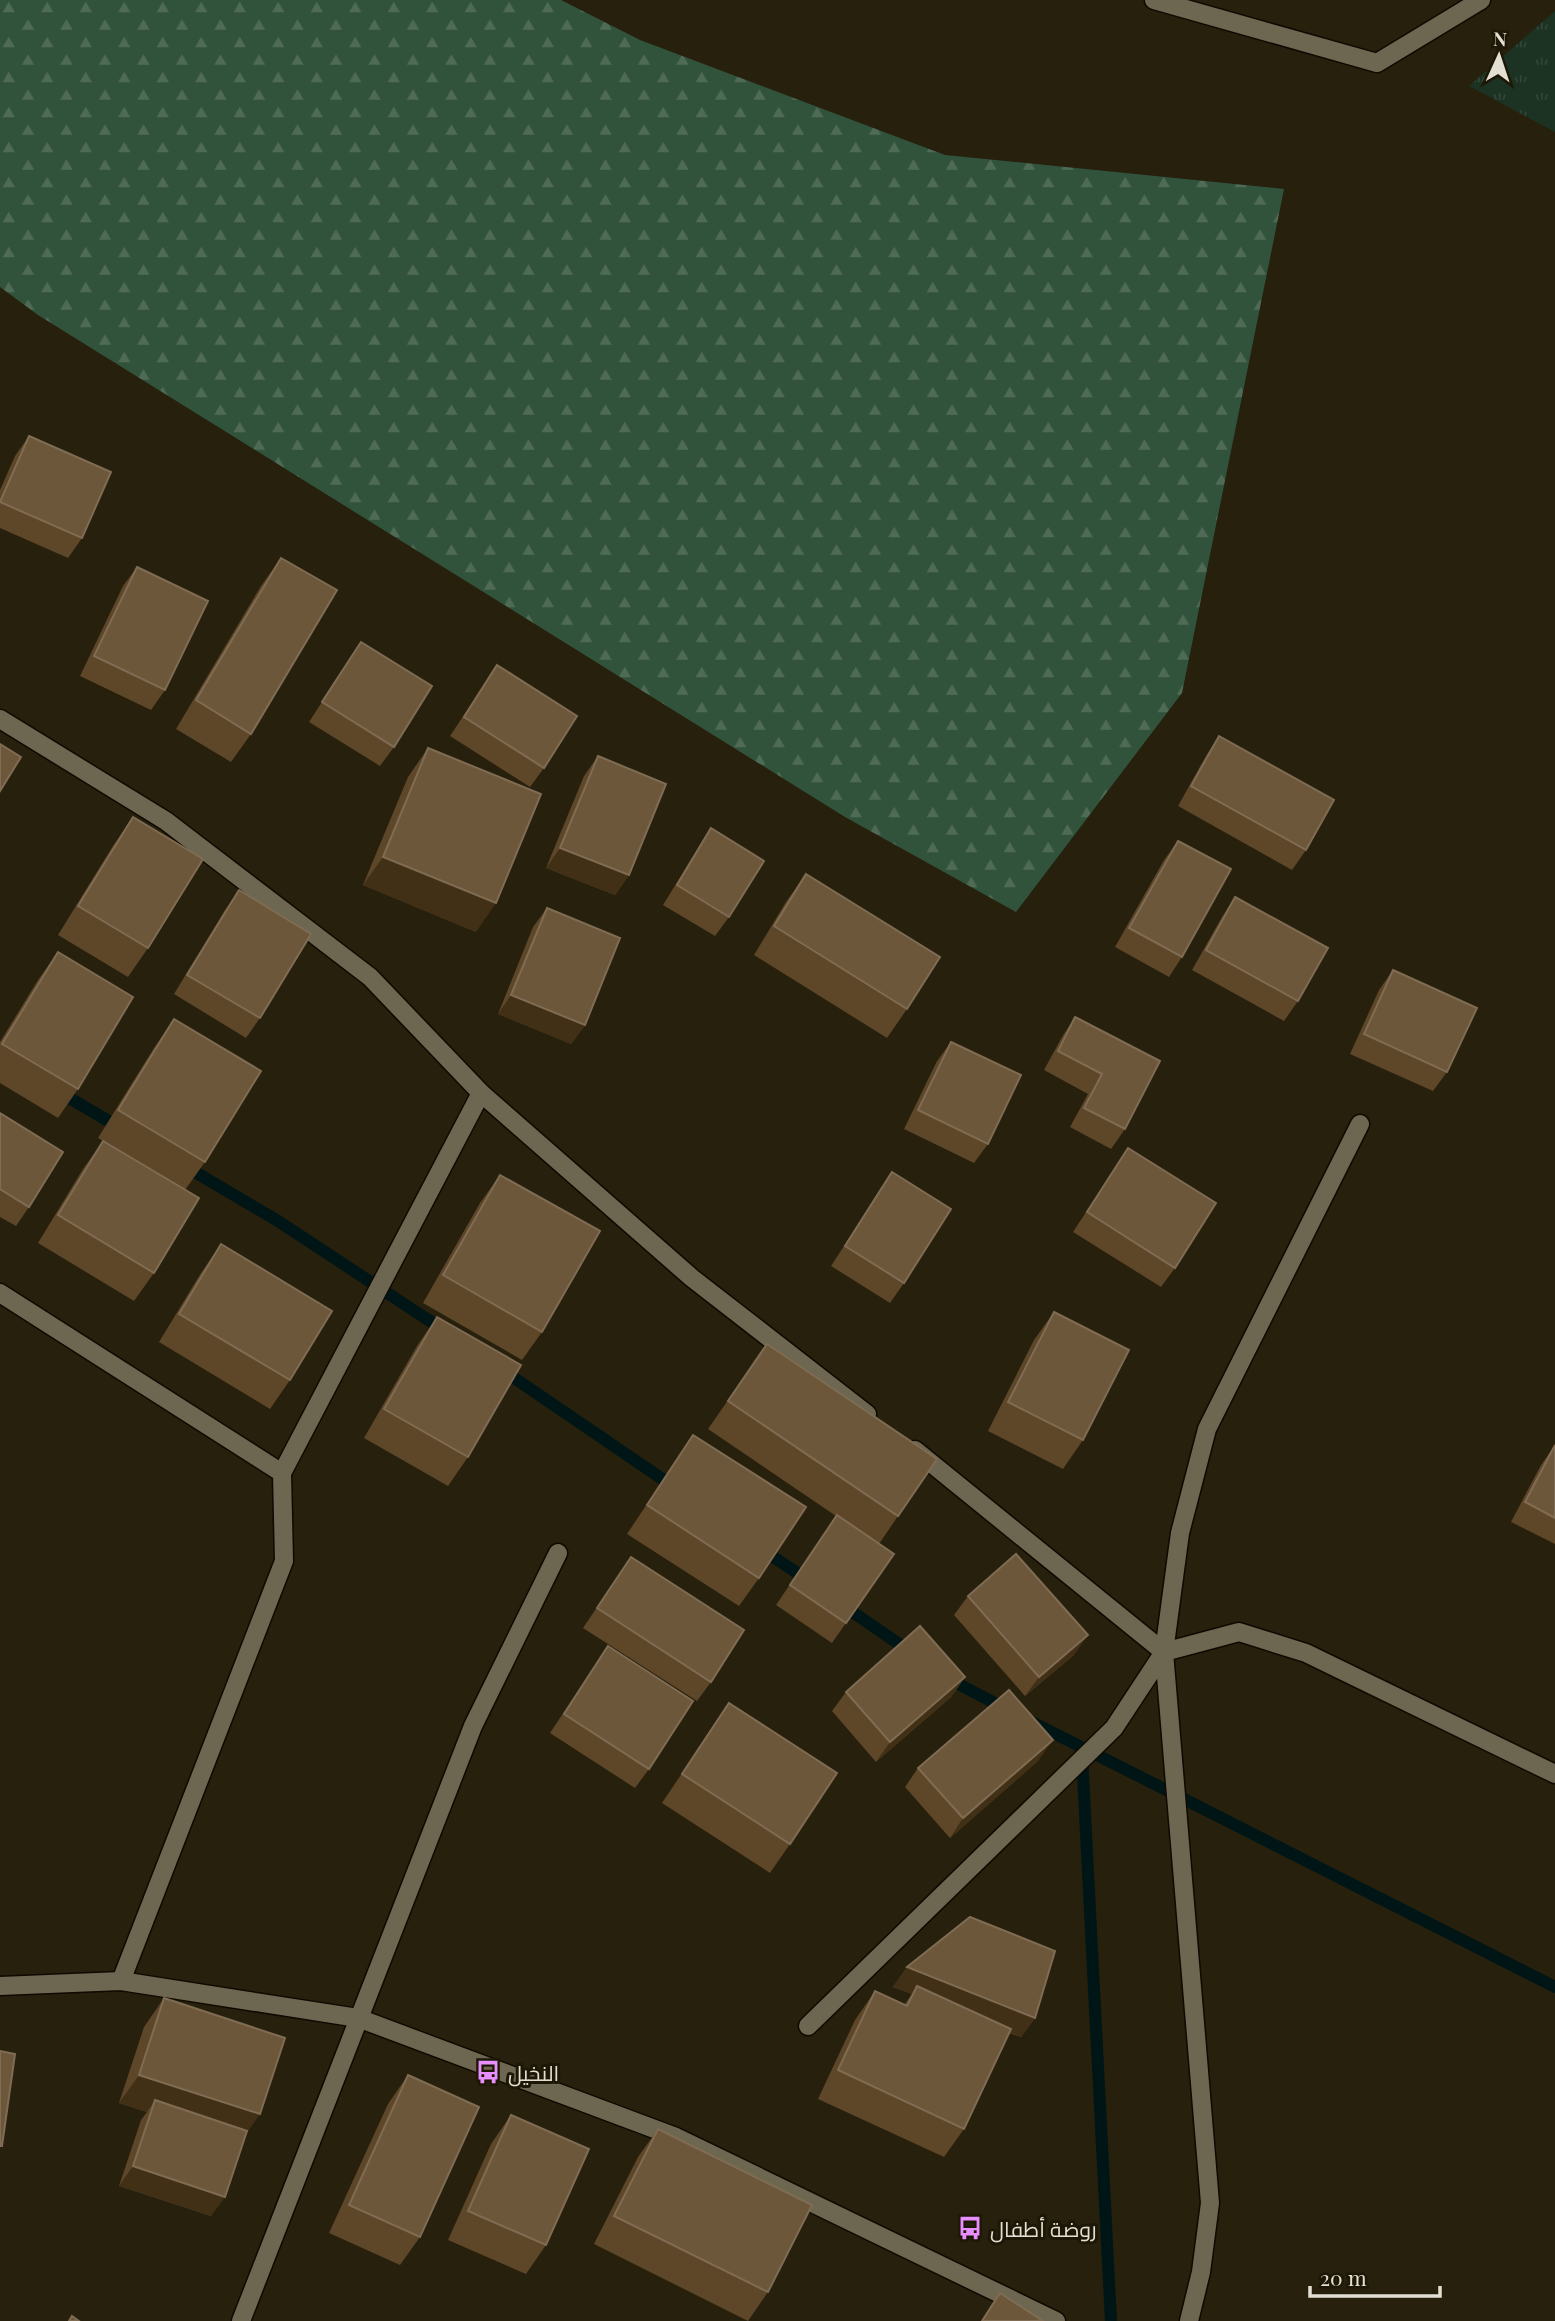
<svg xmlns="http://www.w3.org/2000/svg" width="1555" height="2321" viewBox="0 0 1555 2321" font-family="'Playfair Display',Cairo,serif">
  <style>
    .grass { fill: url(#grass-tufts) }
    .forest { fill: url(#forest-firs) }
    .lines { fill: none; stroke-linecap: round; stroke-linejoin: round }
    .stream { stroke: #001516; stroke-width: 12 }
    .lane-casing { stroke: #0f0a00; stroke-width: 21 }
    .street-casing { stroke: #0f0a00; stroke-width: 21 }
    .lane { stroke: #6d6651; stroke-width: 18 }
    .street { stroke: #6d6651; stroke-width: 18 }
    .wall { fill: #5e4629 }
    .shaded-wall { fill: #423016 }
    .building { fill: #6c573b; stroke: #7f6c53; stroke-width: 2 }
    .labels { text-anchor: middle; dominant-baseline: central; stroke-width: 6; stroke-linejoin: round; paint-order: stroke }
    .poi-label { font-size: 21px; fill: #e3dfd3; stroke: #1d1705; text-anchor: start }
  </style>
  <defs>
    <pattern id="grass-tufts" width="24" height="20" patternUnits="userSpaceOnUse" patternTransform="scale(1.75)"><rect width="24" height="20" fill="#1c3222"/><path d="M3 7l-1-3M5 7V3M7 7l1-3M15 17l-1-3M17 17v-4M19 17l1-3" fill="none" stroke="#324637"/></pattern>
    <pattern id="forest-firs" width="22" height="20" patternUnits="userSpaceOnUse" patternTransform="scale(1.75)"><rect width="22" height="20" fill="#31533b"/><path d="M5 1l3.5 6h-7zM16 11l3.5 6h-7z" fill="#4f6b56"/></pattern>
  </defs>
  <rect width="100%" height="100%" fill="#26200d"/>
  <!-- grass -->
  <polygon class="grass" points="1555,11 1555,132 1469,86"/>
  <!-- forest -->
  <polygon class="forest" points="0,0 561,0 640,40 945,155 1284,189 1182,693 1016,912 845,817 38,315 0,287"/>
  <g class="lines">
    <!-- stream -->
    <g class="stream">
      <polyline points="56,1090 122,1129"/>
      <polyline points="183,1165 278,1221 445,1331"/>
      <polyline points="501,1369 677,1489"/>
      <polyline points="760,1548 809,1581"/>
      <polyline points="841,1604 912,1653"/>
      <polyline points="947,1678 1008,1710"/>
      <polyline points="1028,1720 1555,1987"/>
      <polyline points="1082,1755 1111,2321"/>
    </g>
    <!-- lane casing -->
    <g class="lane-casing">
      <polyline id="lane" points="808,2026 1114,1728 1164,1652"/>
    </g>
    <!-- street casing -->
    <g class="street-casing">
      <g id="street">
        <polyline points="1154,0 1377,63 1481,0"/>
        <polyline points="0,719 166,821 370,977 481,1093 692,1278 867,1414"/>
        <polyline points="0,1293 282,1473 284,1561 121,1981"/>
        <polyline points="915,1450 1164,1652 1239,1632 1306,1653 1555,1774"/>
        <polyline points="282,1473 481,1093"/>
        <polyline points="0,1986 121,1981 358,2018 676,2137 1056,2321"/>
        <polyline points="241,2321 473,1726 558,1553"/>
        <polyline points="1189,2321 1201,2272 1210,2203 1164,1652 1180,1533 1207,1429 1360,1124"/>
      </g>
    </g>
    <!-- lane -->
    <use href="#lane" class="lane"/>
    <!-- street -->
    <use href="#street" class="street"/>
  </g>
  <!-- wall -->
  <g class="wall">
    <polygon points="29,436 82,538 68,558 0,528 0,490 15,456"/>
    <polygon points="281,558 251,734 231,762 176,729 261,586"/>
    <polygon points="137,567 165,690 151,710 80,676 123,586"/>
    <polygon points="361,642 394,747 380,766 309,722"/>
    <polygon points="497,665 544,768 530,787 450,736"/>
    <polygon points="1219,736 1306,850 1292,870 1178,806 1206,756"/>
    <polygon points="428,748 476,932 363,885 408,777"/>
    <polygon points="598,756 629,875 615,895 546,868 584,776"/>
    <polygon points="133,817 148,948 128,977 58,935 113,846"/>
    <polygon points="711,828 729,917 715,936 663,905 698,848"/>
    <polygon points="1178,841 1182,957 1169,977 1115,947 1164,860"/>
    <polygon points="806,874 907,1009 887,1038 754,955 786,902"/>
    <polygon points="239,890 260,1018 246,1038 174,994 225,910"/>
    <polygon points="1235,897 1298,1001 1284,1021 1192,970 1222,917"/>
    <polygon points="547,908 585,1025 571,1044 498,1014 533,927"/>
    <polygon points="58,952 78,1089 58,1118 0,1083 0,1042 38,980"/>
    <polygon points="1393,970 1447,1072 1433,1091 1350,1054 1379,990"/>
    <polygon points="1075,1017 1160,1061 1125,1129 1111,1149 1070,1127 1088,1094 1044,1070 1062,1037"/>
    <polygon points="174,1019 205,1162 185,1190 154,1273 134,1301 38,1243 83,1169 103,1141 98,1138 154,1048"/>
    <polygon points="951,1042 988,1144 974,1163 904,1129 937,1061"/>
    <polygon points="0,1113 29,1207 16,1226 0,1217"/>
    <polygon points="1128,1148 1175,1268 1161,1287 1073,1232"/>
    <polygon points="892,1172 904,1283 890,1303 831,1266"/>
    <polygon points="500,1175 542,1332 522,1360 423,1303 480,1203"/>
    <polygon points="221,1244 290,1380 270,1409 159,1342 201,1273"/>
    <polygon points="1054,1312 1083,1440 1063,1469 988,1431 1034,1340"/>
    <polygon points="437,1317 468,1457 448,1486 364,1438 417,1346"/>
    <polygon points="767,1344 898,1516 879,1544 894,1554 832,1643 776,1605 836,1516 708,1429"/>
    <polygon points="693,1435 759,1578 739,1606 627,1534"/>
    <polygon points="1555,1445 1555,1544 1511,1522 1541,1465"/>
    <polygon points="631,1557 711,1682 697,1701 583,1628"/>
    <polygon points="968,1596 1074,1655 1025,1696 954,1615"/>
    <polygon points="608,1646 649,1769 635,1788 550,1733"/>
    <polygon points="965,1677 951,1697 876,1762 832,1711 846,1692"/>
    <polygon points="729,1703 790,1844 770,1873 662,1803"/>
    <polygon points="1039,1760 950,1838 905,1787 918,1768"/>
    <polygon points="907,1967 1035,2018 1021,2037 1009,2033 964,2129 944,2157 818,2099 855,2020 875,1991 904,2005 912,1994 893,1987"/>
    <polygon points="164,1998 247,2132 211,2216 119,2186 141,2120 147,2112 119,2103 144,2027"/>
    <polygon points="408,2075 420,2237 400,2265 329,2233 388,2104"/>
    <polygon points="511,2115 546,2245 526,2274 448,2240 491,2144"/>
    <polygon points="658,2129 768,2292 748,2321 594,2244 638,2157"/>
  </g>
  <!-- shaded-wall -->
  <g class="shaded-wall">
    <polygon points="560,848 629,875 615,895 546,868"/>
    <polygon points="383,857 496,903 476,932 363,885"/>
    <polygon points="511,995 585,1025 571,1044 498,1014"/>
    <polygon points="1088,1635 1074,1655 1025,1696 1039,1677"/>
    <polygon points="965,1677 951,1697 876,1762 890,1742"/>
    <polygon points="1053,1740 1039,1760 950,1838 963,1818"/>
    <polygon points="907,1967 1035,2018 1021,2037 913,1995 917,1986 912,1994 893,1987"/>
    <polygon points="139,2075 260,2114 240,2143 155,2100 147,2112 119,2103"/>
    <polygon points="133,2166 225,2197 211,2216 119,2186"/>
  </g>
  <!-- building -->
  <g class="building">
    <polygon points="29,436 111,472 82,538 0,502"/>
    <polygon points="281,558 337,590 251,734 196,700"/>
    <polygon points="137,567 208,601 165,690 94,656"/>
    <polygon points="361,642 432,686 394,747 322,702"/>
    <polygon points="497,665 577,716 544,768 464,717"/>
    <polygon points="1219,736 1334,800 1306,850 1191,786"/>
    <polygon points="0,744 21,757 0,791"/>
    <polygon points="428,748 541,794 496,903 383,857"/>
    <polygon points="598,756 666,784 629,875 560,848"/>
    <polygon points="133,817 203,859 148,948 78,906"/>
    <polygon points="711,828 764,861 729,917 677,885"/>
    <polygon points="1178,841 1231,869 1182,957 1129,928"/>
    <polygon points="806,874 940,957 907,1009 774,926"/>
    <polygon points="239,890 311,934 260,1018 187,975"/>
    <polygon points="1235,897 1328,948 1298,1001 1206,950"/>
    <polygon points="547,908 620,938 585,1025 511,995"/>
    <polygon points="58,952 133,997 78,1089 2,1044"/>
    <polygon points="1393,970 1477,1008 1447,1072 1364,1034"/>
    <polygon points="1075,1017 1160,1061 1125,1129 1084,1108 1102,1074 1058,1051"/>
    <polygon points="174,1019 261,1071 205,1162 118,1110"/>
    <polygon points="951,1042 1021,1075 988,1144 918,1110"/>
    <polygon points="0,1113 63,1152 29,1207 0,1189"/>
    <polygon points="103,1141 199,1198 154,1273 58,1215"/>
    <polygon points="1128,1148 1216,1203 1175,1268 1087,1212"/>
    <polygon points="892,1172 951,1209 904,1283 845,1246"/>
    <polygon points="500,1175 600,1231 542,1332 443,1275"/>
    <polygon points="221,1244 332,1311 290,1380 179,1314"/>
    <polygon points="1054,1312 1129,1350 1083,1440 1008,1402"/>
    <polygon points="437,1317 521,1365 468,1457 384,1409"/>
    <polygon points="767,1344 937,1459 898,1516 728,1401"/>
    <polygon points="693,1435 806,1507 759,1578 647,1505"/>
    <polygon points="1555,1445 1555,1518 1525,1502"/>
    <polygon points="837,1515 894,1554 846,1623 790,1585"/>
    <polygon points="1016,1554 1088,1635 1039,1677 968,1596"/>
    <polygon points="631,1557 744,1630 711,1682 597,1608"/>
    <polygon points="920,1626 965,1677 890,1742 846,1692"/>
    <polygon points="608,1646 693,1701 649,1769 564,1714"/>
    <polygon points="1009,1690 1053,1740 963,1818 918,1768"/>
    <polygon points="729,1703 837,1773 790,1844 682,1774"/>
    <polygon points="970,1917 1055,1951 1035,2018 907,1967"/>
    <polygon points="917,1986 1011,2029 964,2129 838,2070 875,1991 907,2006"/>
    <polygon points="164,1998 285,2038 260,2114 139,2075"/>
    <polygon points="0,2051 15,2054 2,2146 0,2146"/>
    <polygon points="408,2075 479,2107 420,2237 349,2205"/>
    <polygon points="155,2100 247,2131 225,2197 133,2166"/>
    <polygon points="511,2115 589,2149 546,2245 468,2211"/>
    <polygon points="658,2129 812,2205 768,2292 614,2216"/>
    <polygon points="1000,2293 1043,2321 982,2321"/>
    <polygon points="72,2316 79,2321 69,2321"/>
  </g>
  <!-- icons -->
  <defs>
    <g id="bus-bare" transform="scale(1.89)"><path d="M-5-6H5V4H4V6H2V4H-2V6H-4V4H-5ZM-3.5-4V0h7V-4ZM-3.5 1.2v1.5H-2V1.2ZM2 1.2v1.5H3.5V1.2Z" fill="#e98efe" stroke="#1d1705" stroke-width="2.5" paint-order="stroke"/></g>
  </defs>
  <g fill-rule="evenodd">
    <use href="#bus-bare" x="488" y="2072"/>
    <use href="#bus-bare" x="970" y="2228"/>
  </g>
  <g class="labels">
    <!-- poi labels -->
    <g class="poi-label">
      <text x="508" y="2072">النخيل</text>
      <text x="990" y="2228">روضة أطفال</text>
    </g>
  </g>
  <!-- north arrow -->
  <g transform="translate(1499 56) rotate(3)" stroke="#1d1705" stroke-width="5" paint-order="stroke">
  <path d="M0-5L12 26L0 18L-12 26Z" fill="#e3dfd3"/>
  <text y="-10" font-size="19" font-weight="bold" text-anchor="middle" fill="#e3dfd3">N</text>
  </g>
  <!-- scale -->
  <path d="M1310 2286v10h130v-10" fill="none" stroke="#e3dfd3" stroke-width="3.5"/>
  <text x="1320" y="2286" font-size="21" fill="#e3dfd3" stroke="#1d1705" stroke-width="5" paint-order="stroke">20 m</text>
</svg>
